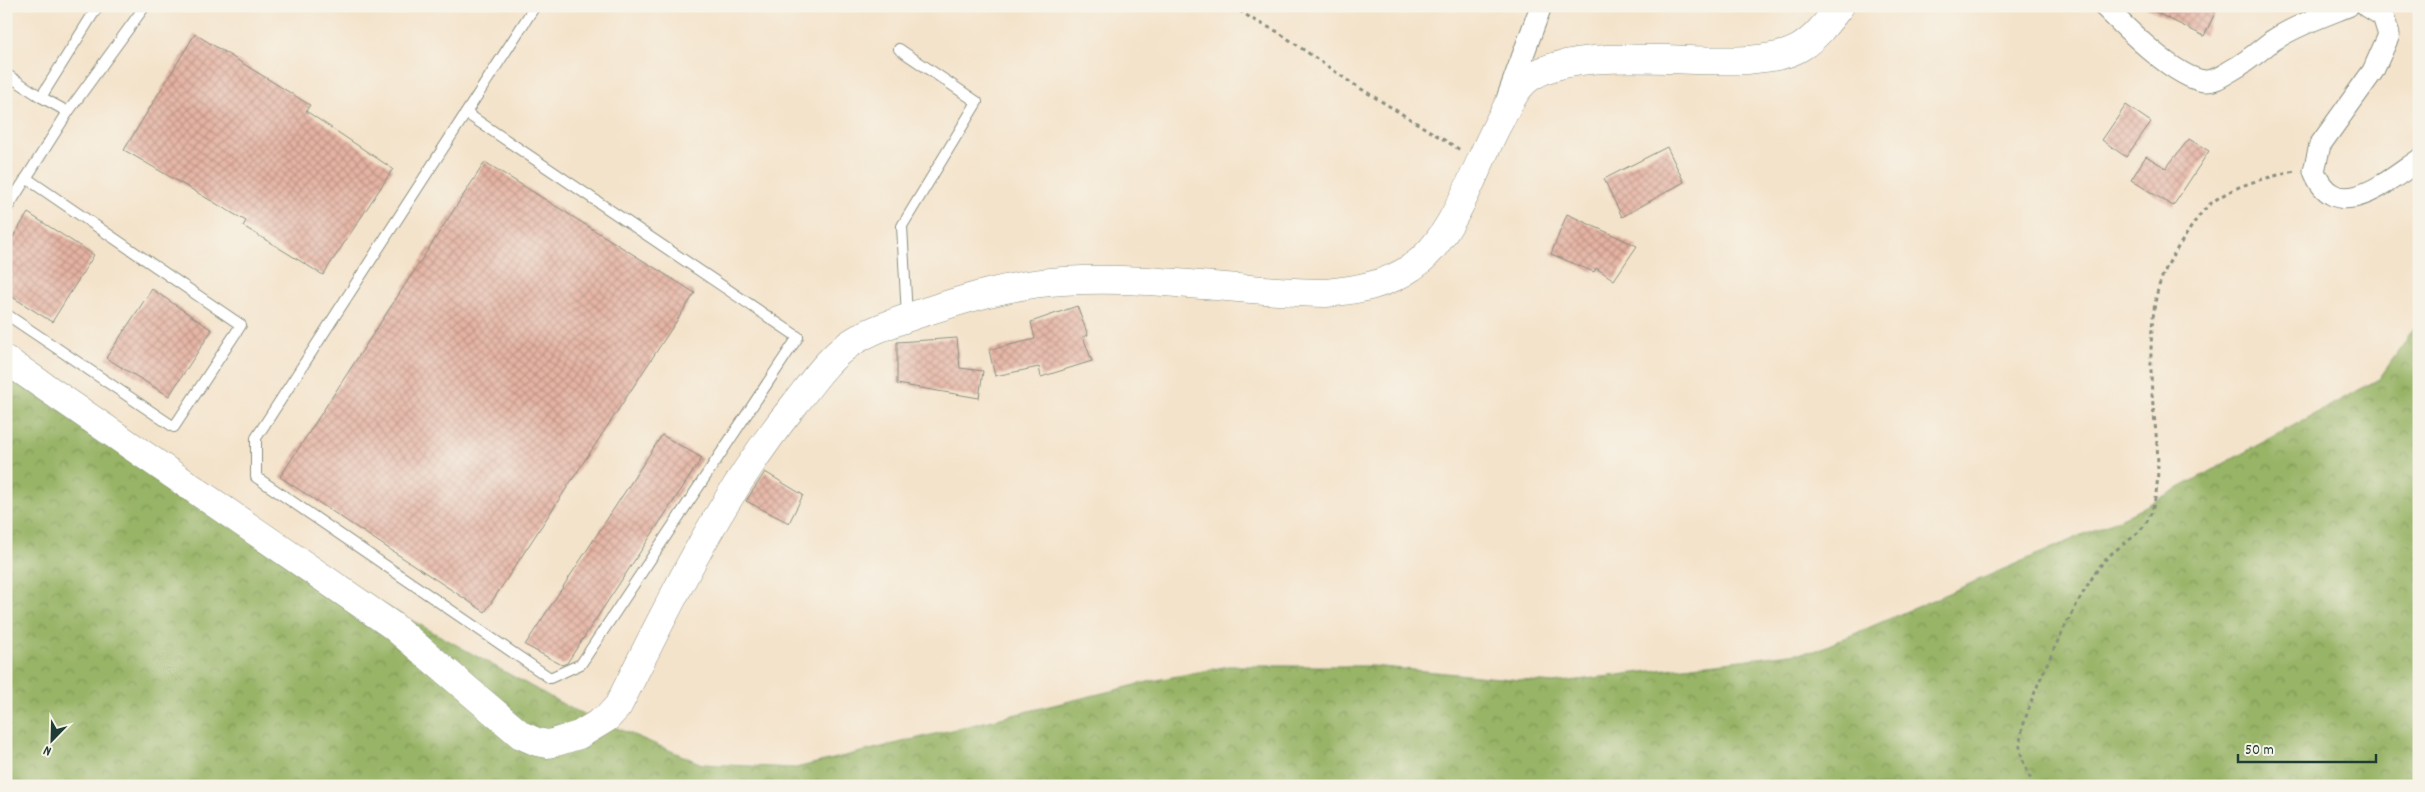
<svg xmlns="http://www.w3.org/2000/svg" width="2425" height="792" viewBox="0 0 2425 792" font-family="Dekko,sans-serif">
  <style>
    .forest { fill: url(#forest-crowns); stroke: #5c784d }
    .building { fill: url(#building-cross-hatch) }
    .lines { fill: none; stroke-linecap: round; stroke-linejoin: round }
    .lane-casing { stroke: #8a9080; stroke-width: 12 }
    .street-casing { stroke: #8a9080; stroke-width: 23 }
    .secondary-casing { stroke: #8a9080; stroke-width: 29 }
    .path { stroke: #8a9080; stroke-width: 3; stroke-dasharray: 4 4; stroke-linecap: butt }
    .lane { stroke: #fff; stroke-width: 10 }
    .street { stroke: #fff; stroke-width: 21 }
    .secondary { stroke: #fff; stroke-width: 28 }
  </style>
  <defs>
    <pattern id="forest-crowns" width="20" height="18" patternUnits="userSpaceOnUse" patternTransform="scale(1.25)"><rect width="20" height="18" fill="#98b466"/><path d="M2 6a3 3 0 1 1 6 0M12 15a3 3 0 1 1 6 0" fill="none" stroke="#7b9455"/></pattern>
    <pattern id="building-cross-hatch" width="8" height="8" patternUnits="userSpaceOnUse" patternTransform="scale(1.25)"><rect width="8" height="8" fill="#e6b3a3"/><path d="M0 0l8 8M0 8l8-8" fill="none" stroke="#ba9386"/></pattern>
  </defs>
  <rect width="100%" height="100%" fill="#f7f3e8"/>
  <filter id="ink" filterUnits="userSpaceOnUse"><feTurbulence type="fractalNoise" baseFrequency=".02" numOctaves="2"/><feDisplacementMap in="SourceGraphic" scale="10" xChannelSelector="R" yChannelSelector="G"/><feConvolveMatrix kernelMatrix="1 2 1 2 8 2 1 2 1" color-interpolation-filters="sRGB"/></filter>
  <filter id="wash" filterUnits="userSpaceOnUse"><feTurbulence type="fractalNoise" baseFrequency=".0096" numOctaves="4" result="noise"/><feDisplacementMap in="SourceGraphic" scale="20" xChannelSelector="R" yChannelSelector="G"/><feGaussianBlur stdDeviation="1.12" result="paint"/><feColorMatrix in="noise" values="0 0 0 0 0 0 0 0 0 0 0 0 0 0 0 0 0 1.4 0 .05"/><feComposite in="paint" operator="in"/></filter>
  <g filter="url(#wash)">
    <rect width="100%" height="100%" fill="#f4e3cb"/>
    <!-- forest -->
    <polygon class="forest" points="2419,322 2419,786 6,786 6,376 312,565 572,709 702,764 796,768 1152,681 1229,666 1371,666 1553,683 1815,651 2133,513 2379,379"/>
    <g id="blocks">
      <!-- building -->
      <g class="building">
        <polygon points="2143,6 2206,6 2215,13 2204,36"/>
        <polygon points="195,34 310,105 306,111 393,169 323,275 243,226 246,221 124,150"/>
        <polygon points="2126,105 2151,122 2126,157 2102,140"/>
        <polygon points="2189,139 2209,151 2173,206 2131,180 2146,156 2166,168"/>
        <polygon points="1667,147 1684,182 1622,217 1604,179"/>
        <polygon points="485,162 695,293 485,612 280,477"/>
        <polygon points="28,213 94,255 52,322 6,293 6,248"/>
        <polygon points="1567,214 1637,246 1614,280 1596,268 1594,272 1551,254"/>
        <polygon points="152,289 212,330 169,396 106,358"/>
        <polygon points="1077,306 1088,335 1083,337 1092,361 1041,377 1039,367 995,376 989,350 1035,339 1031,322"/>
        <polygon points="957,338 960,368 983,371 979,398 897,384 897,342"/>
        <polygon points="662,435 702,458 567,663 562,665 525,645"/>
        <polygon points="765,472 803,495 789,523 746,501"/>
      </g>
    </g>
  </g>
  <g filter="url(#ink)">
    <use href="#blocks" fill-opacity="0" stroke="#8a9080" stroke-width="1"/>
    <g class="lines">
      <!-- lane casing -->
      <g class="lane-casing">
        <g id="lane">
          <polyline points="899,49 977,102 902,226 907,316"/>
          <polyline points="6,74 41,97 98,6"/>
          <polyline points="41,97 68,112 145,6"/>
          <polyline points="466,113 798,337 581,664 550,678 256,477 256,438 535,6"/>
          <polyline points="6,210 68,112"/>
          <polyline points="6,314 174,427 241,325 26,178"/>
        </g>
      </g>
      <!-- street casing -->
      <g class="street-casing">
        <g id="street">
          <path d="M2104,6C2126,28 2174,77 2204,81C2215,82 2223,75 2232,70C2247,62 2259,51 2272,41C2295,26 2323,16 2348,6"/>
          <path d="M2367,6L2383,16L2389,35L2373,71L2320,145L2314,171C2336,227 2388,181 2419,160"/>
          <polyline points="1508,96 1541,6"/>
        </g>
      </g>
      <!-- secondary casing -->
      <g class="secondary-casing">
        <path id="secondary" d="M6,360L393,626L521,735L537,742L548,744L556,742L579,735L607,718L618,706C670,602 721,495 795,404C810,385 825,363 844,348C864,332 891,324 915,315C964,299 1011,284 1063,281C1151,275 1239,292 1326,293C1356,290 1387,285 1412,267C1454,239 1476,164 1500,120C1509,104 1517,84 1534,75C1582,47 1689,64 1747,60C1765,58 1785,57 1801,47C1817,37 1829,20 1840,6"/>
      </g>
      <!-- path -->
      <g class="path">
        <polyline points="1233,6 1252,19 1278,32 1350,82 1462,151"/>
        <path d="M2034,786C2028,773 2021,760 2020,747C2018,714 2079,593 2101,565C2118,542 2145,538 2153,507C2163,471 2155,431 2152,394C2150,363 2150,320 2158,289C2164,268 2176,250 2188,232C2195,221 2203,209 2214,201C2239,183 2267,178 2295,171"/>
      </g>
      <!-- lane -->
      <use href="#lane" class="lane"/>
      <!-- street -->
      <use href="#street" class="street"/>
      <!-- secondary -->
      <use href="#secondary" class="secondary"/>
    </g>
  </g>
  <!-- margin -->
  <rect width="2425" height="792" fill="none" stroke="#f7f3e8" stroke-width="25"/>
  <!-- north arrow -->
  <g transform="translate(52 740) rotate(203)" stroke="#f7f3e8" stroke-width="4" paint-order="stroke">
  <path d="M0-4L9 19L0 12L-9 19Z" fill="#1f3d34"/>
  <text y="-8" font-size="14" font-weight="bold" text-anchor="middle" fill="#1f3d34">N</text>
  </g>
  <!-- scale -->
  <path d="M2238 754v8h138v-8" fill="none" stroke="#1f3d34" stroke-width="2.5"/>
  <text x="2245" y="754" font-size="15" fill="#1f3d34" stroke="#f7f3e8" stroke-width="4" paint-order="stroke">50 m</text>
</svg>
